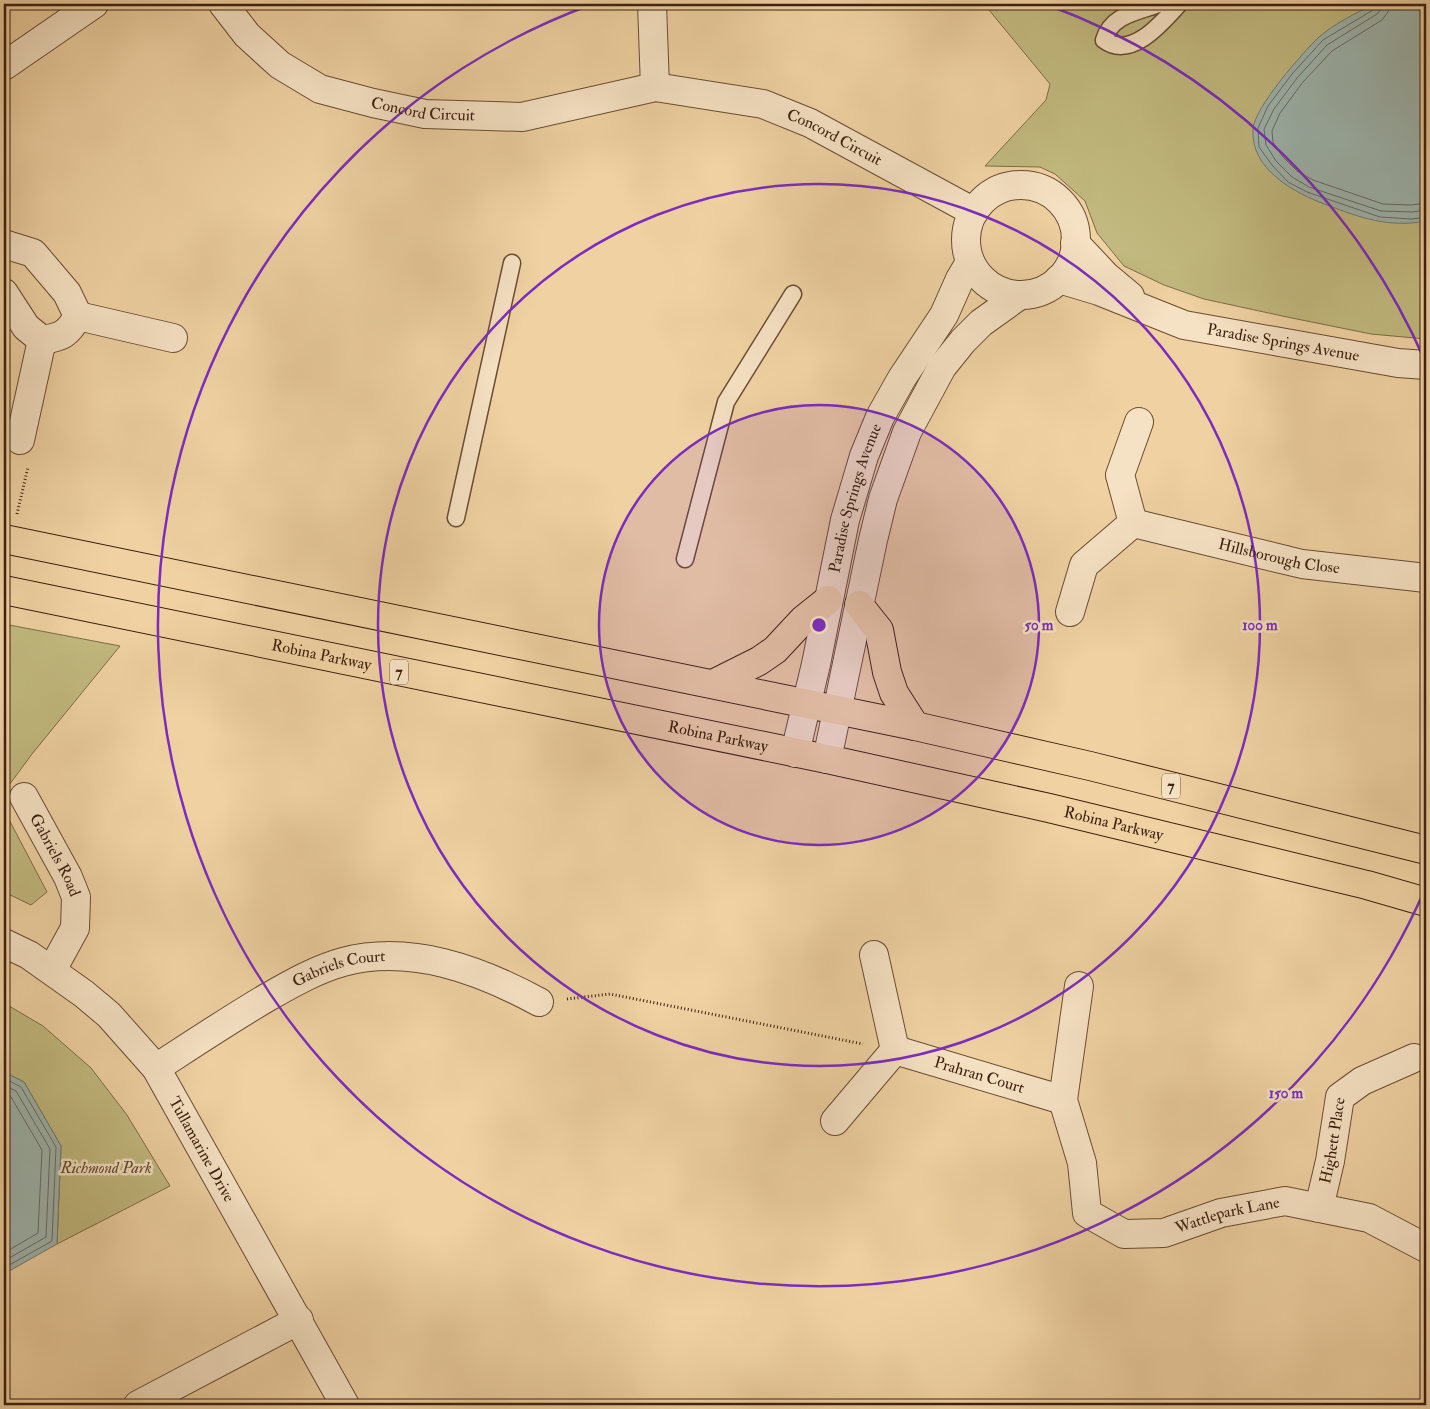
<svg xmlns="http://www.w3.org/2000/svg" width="1430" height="1409" viewBox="0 0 1430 1409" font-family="'IM FELL Double Pica',serif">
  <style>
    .green { fill: #c1b97f; stroke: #7e6c48 }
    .water { fill: #9db5af; stroke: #76796f }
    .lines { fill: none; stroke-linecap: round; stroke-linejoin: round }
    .shore { stroke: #6c6a60; stroke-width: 1 }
    .lane-casing { stroke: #694c34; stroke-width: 19 }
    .street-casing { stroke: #694c34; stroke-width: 30 }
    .primary-casing { stroke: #3c2010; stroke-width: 30 }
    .path { stroke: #3c2010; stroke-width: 3; stroke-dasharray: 1 2.5; stroke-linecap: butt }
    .lane { stroke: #f5e1c3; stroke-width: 16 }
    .street { stroke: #f5e1c3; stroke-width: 28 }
    .primary { stroke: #efd1a2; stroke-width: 28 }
    .ring { fill: none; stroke: #7b2cbf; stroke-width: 2.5 }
    .labels { text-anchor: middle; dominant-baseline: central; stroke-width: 5; stroke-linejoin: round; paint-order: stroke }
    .shield { fill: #f5e1c3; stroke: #745a46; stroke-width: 1 }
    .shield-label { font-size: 15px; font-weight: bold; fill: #3c2010 }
    .street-label { font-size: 16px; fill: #3c2010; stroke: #f5e1c3 }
    .park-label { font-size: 16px; font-style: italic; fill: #5d462c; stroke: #f5e1c3 }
    .centre { fill: #7b2cbf; stroke: #f5e1c3; stroke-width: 2.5 }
    .ring-label { font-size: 15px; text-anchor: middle; font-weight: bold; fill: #7b2cbf; stroke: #f5e1c3; stroke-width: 5; stroke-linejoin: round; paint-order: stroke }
  </style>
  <rect width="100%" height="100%" fill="#efd1a2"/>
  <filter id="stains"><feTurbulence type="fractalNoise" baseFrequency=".004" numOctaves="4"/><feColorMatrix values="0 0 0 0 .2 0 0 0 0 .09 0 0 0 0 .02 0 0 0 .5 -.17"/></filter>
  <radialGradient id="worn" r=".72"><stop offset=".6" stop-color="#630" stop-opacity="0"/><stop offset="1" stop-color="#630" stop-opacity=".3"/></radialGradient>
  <!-- green -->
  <g class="green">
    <polygon points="984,4 1426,4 1426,339 1371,334 1287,317 1204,299 1164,285 1124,266 1097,233 1085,201 1055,174 1040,167 985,166 1046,100 1050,84"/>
    <polygon points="4,624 120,646 32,754 4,792"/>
    <polygon points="4,810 47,892 31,905 4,892"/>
    <polygon points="4,1003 43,1026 91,1068 127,1115 170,1186 57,1244 61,1146 24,1082 4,1072"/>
  </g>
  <!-- water -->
  <g class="water">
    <path d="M1374,4H1426V221C1389,228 1361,218 1327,205C1294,193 1250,169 1253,129C1254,108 1303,52 1319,37C1334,24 1356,13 1374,4Z"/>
    <polygon points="4,1072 24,1082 61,1146 57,1244 4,1274"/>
  </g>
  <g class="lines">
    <!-- shore -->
    <g class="shore">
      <polyline points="1375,4 1373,10 1323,40 1292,74 1268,106 1258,128 1259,147 1272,165 1288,182 1307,192 1380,217 1412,219 1426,217"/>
      <polyline points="1381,4 1381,9 1377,14 1327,45 1297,78 1274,109 1264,129 1266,145 1276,161 1292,177 1309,187 1381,211 1412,212 1426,210"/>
      <polyline points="1389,4 1388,12 1382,20 1332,51 1303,82 1280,113 1272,131 1273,142 1282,156 1297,171 1313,180 1383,204 1411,205 1426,203"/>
      <polyline points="4,1078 21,1087 56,1147 52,1241 4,1268"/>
      <polyline points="4,1085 16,1091 50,1149 46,1237 4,1261"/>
      <polyline points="4,1093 11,1097 42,1150 38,1233 4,1253"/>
    </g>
    <!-- lane casing -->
    <g class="lane-casing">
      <g id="lane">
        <path d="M1159,4C1137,12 1111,15 1104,40C1131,60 1162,23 1179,4"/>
        <polyline points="456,518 512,263"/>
        <polyline points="685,559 726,402 793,294"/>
      </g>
    </g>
    <!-- street casing -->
    <g class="street-casing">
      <g id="street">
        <path id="s1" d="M223,4L247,35L280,65L320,89L373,103L425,114L522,117L655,87L763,104L810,123L974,212"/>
        <polyline points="652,4 655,87"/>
        <polyline points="4,66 94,4"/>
        <circle cx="1021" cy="240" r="55"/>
        <polyline points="1075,243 1106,276 1130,296"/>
        <polyline points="4,244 33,253 67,293 78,316"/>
        <path id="s2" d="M1059,279L1099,291L1184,325L1398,363L1426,365"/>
        <path d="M4,293L26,327L42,340C62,337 68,334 78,316"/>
        <polyline points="78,316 173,338"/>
        <polyline points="20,440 42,340"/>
        <path id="s3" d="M1133,523L1302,564L1426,578"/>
        <polyline points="1070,612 1084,565 1133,523 1120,475 1139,422"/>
        <path id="s4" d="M795,753L816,664L845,520L864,456L880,417L902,378L944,315L960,279L969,264"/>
        <polyline points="827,759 873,540 883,499 907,432 942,367 963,341 981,323 1020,295"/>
        <path id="s5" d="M24,797L68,877L76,897L75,928L52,970"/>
        <path id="s6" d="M4,943L29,955L84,994L109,1015L156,1068L345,1405"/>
        <path id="s7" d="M1079,986L1063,1100L1082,1163L1087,1213L1124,1234L1164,1233L1221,1213L1285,1201L1369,1218L1426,1248"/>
        <path id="s8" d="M895,1050L1063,1100"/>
        <path id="s9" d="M156,1068C193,1044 229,1020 268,997C291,984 317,969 343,962C411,944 480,970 539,1002"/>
        <polyline points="835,1121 895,1050 874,955"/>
        <path id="s10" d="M1319,1208L1330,1161L1340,1097L1362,1081L1414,1058"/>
        <polyline points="138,1405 299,1320"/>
      </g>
    </g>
    <!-- primary casing -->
    <g class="primary-casing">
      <g id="primary">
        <polyline points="4,539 915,726 1090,766 1426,850"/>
        <path id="s11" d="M4,590L827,759L1049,808L1367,885L1426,902"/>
        <polyline points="859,605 879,630 887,672 894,693 915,726"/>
        <polyline points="713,684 759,661 775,650 803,620 828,600"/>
      </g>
    </g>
    <!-- path -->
    <g class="path">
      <polyline points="17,514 28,467"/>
      <polyline points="567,999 610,994 863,1044"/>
    </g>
    <!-- lane -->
    <use href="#lane" class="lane"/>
    <!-- street -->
    <use href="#street" class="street"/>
    <!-- primary -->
    <use href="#primary" class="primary"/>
  </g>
  <!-- distance rings -->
  <circle cx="819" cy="625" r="220" fill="#7b2cbf" fill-opacity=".12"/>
  <g class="ring">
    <circle cx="819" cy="625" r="220"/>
    <circle cx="819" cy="625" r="441"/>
    <path d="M1425 889A661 661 0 1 1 593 4M1045 4A661 661 0 0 1 1425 361"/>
  </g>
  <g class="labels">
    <!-- shield labels -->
    <g class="shield">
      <rect x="390" y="659.5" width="18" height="25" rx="4"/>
      <rect x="1162" y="773.5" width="18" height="25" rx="4"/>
    </g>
    <g class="shield-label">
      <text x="399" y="672">7</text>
      <text x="1171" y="786">7</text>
    </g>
    <!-- street labels -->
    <g class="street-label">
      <text stroke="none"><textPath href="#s1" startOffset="236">Concord Circuit</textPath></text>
      <text stroke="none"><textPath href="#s1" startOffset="660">Concord Circuit</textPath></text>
      <text stroke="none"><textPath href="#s2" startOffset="234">Paradise Springs Avenue</textPath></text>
      <text stroke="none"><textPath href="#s4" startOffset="262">Paradise Springs Avenue</textPath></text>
      <text stroke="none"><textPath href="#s3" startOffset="150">Hillsborough Close</textPath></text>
      <text stroke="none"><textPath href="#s11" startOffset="324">Robina Parkway</textPath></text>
      <text stroke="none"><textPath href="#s11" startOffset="729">Robina Parkway</textPath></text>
      <text stroke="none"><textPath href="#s11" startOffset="1134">Robina Parkway</textPath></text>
      <text stroke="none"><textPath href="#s5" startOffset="66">Gabriels Road</textPath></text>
      <text stroke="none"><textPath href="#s9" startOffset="210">Gabriels Court</textPath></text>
      <text stroke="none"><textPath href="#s8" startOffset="88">Prahran Court</textPath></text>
      <text stroke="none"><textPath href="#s10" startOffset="69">Highett Place</textPath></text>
      <text stroke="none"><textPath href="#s6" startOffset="292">Tullamarine Drive</textPath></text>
      <text stroke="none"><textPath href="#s7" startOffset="380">Wattlepark Lane</textPath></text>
    </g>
    <!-- park labels -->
    <g class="park-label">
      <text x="106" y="1168">Richmond Park</text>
    </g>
  </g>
  <circle cx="819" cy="625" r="8" class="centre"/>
  <g class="ring-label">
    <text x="1039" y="630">50 m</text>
    <text x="1260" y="630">100 m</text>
    <text x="1286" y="1098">150 m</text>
  </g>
  <!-- margin -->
  <rect width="1430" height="1409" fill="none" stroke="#efd1a2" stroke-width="20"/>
  <rect x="5" y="5" width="1420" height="1399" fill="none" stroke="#3c2010" stroke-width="2.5"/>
  <rect x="10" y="10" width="1410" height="1389" fill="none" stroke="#3c2010"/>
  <rect width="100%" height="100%" filter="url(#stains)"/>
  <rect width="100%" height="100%" fill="url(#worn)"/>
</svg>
